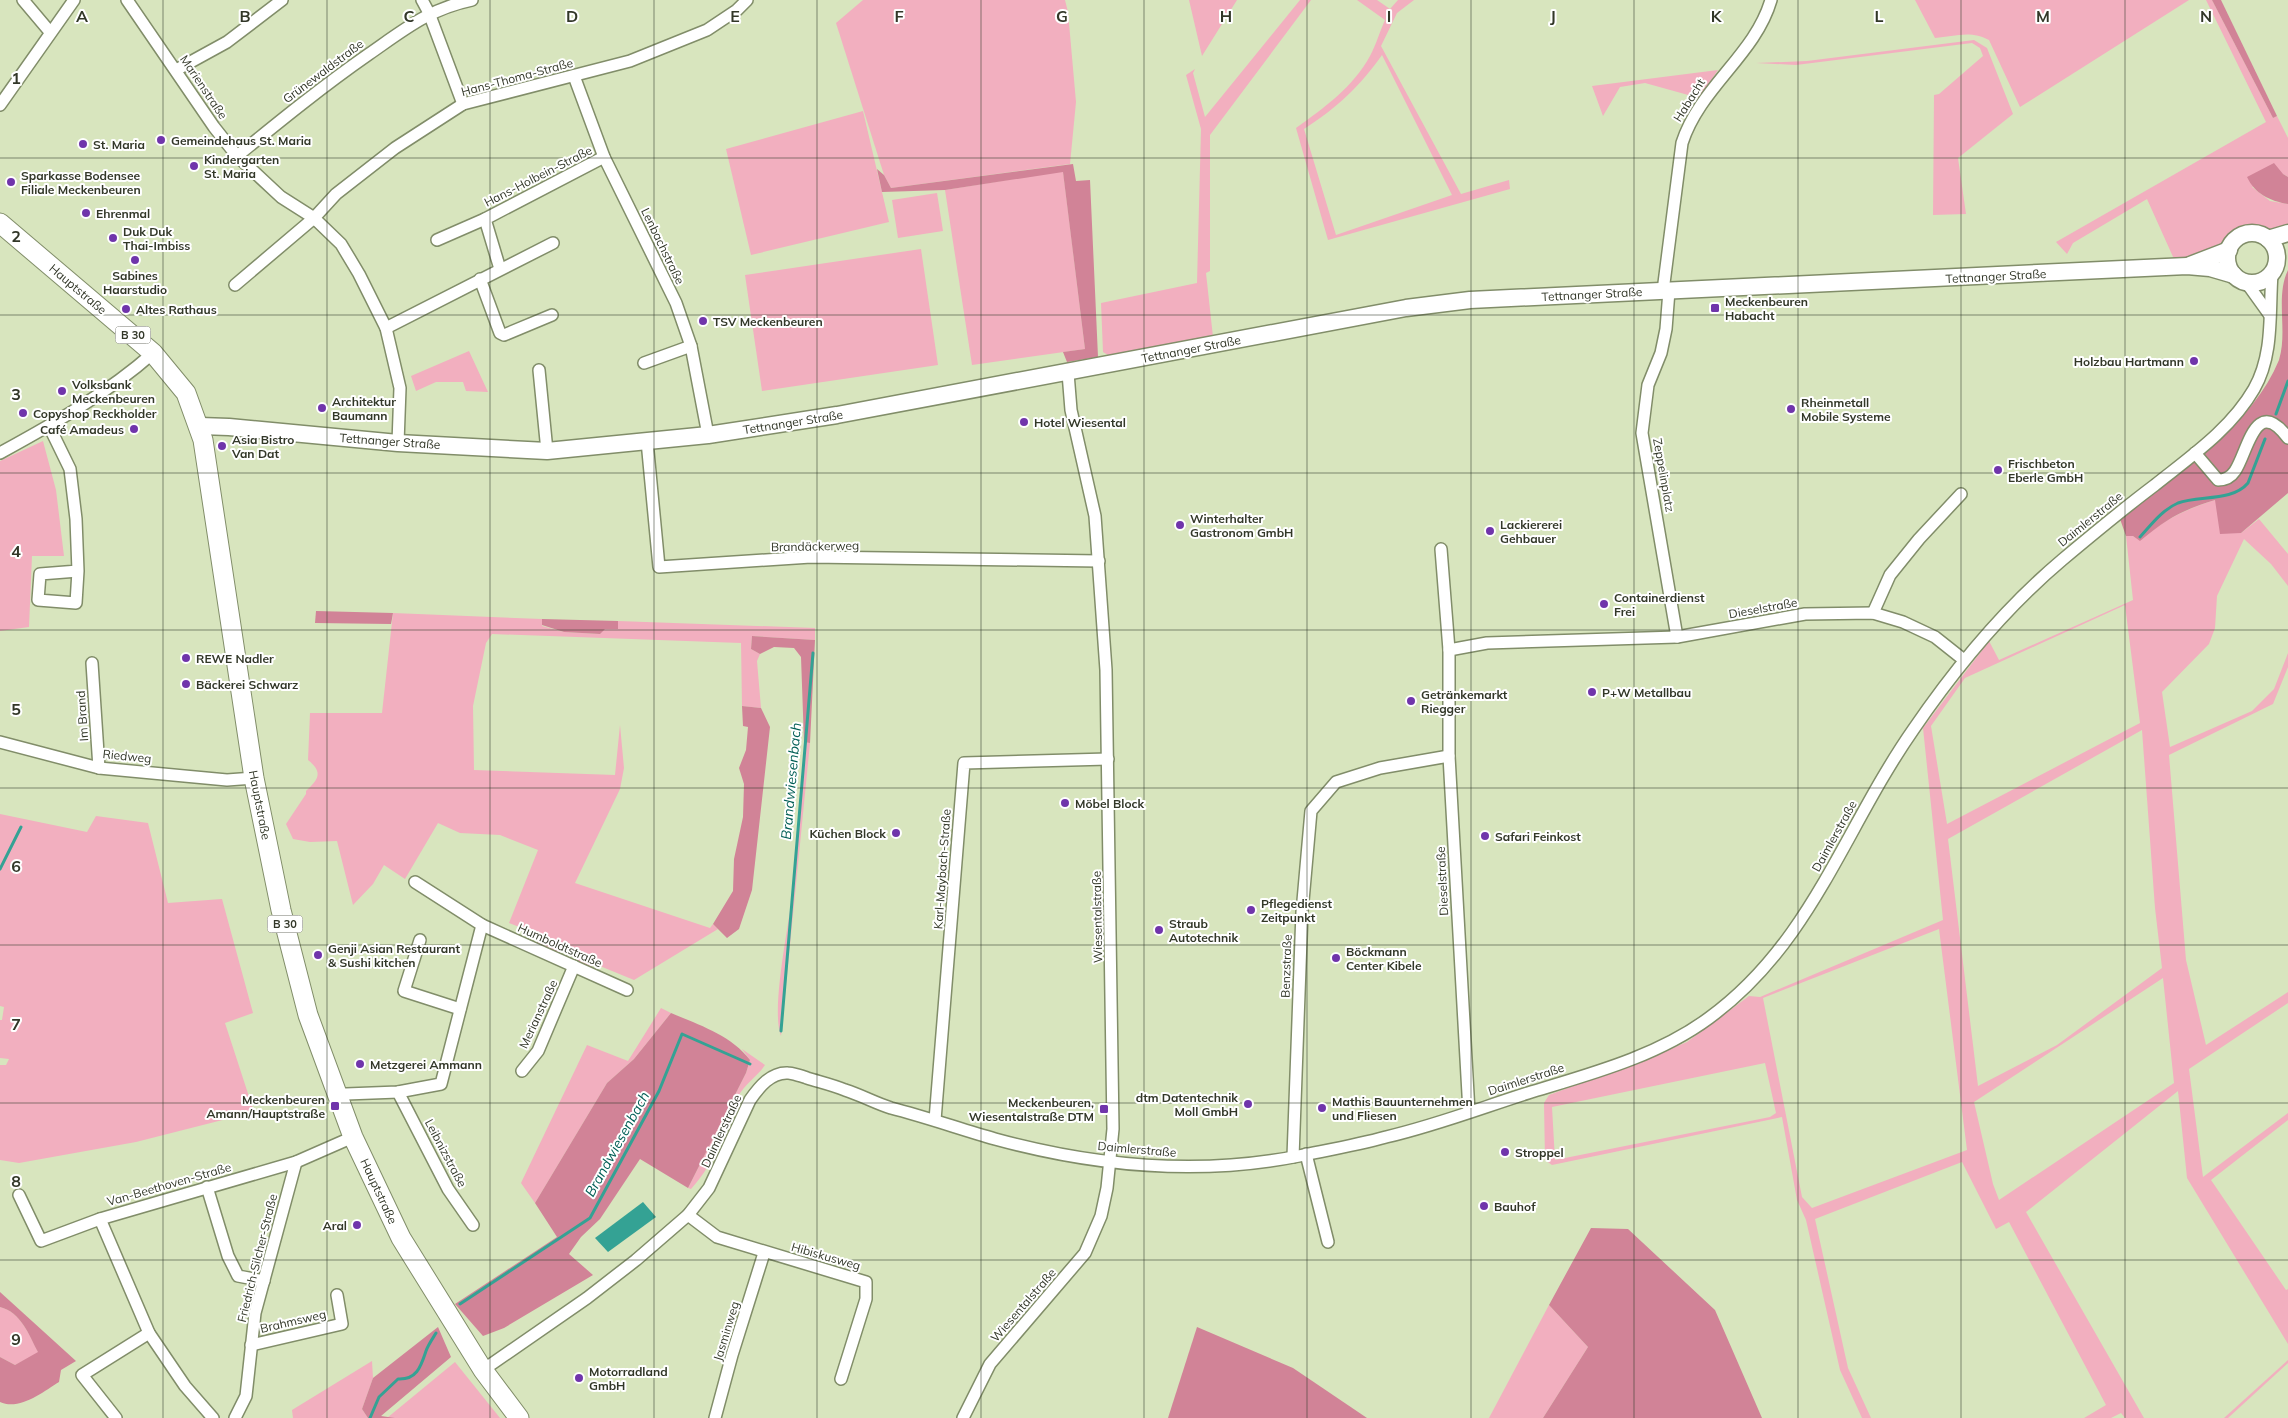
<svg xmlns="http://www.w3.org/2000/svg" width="2288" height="1418" viewBox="0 0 2288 1418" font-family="Mulish,sans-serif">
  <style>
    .green { fill: #f2afbf; fill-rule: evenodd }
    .forest { fill: #d18397 }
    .water { fill: #34a294 }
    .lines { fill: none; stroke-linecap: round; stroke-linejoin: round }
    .stream { stroke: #34a294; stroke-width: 3 }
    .minor-casing { stroke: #818d69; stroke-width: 14 }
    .secondary-casing { stroke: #818d69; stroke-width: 19 }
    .primary-casing { stroke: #818d69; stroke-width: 21 }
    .minor { stroke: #fff; stroke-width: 11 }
    .secondary { stroke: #fff; stroke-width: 16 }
    .primary { stroke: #fff; stroke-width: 19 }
    .grid { fill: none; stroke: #323728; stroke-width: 1; stroke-opacity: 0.55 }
    .poi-dot { fill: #7035ab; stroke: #fff; stroke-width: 2 }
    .labels { text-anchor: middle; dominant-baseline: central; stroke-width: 4; stroke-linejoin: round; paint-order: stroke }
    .shield { fill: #fff; stroke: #707368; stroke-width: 1 }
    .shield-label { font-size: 11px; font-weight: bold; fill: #323728 }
    .street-label { font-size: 12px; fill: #323728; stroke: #fff }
    .poi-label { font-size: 12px; font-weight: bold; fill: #323728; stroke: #fff; text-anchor: start }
    .water-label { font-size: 14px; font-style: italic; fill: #005e55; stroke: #fff }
    .grid-label { font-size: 16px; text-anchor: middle; font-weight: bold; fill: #323728; stroke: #fff; stroke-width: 4; stroke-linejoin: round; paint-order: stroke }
  </style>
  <rect width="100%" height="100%" fill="#d8e5be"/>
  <!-- green -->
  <g class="green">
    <polygon points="863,0 1065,0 1068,12 1076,102 1070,164 891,188 884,175 836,23"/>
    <polygon points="1189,0 1237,0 1202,56"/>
    <polygon points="1300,0 1311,0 1210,135 1210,271 1206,273 1213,337 1108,355 1103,352 1101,303 1197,283 1201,129 1186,75 1195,69 1193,73 1205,117"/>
    <path d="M1357,0H1377L1390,9L1398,0H1414L1397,13L1381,46L1461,194L1509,180L1510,189L1328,240L1296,128C1324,108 1353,87 1370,56C1376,45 1380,31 1385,20ZM1382,55L1452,195L1336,235L1304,129C1337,108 1360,86 1382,55Z"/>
    <path d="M1915,0H2189L2020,107L1989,40C1972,30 1954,36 1935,38Z"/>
    <polygon points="2206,0 2212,0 2273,118 2277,116 2288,138 2288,177 2283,174 2252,187 2270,201 2288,204 2288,227 2271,231 2253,225 2241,227 2215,248 2193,256 2174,259 2147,199 2073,243 2067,254 2056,242 2266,122"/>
    <polygon points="1974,40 1987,48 2013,114 1958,158 1966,214 1933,215 1934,95 1939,94 1983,56 1980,48 1972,43 1796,65 1756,63 1807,61"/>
    <polygon points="1718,70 1699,98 1645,83 1620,87 1603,116 1592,86"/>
    <polygon points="863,111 889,222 751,255 726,149"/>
    <polygon points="1063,171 1085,349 972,365 945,190"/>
    <polygon points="937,193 943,231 898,238 892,200"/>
    <polygon points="921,249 938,365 762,391 745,275"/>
    <polygon points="469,351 488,392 466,391 463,382 436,382 416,391 411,376"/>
    <polygon points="43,441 56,490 64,556 32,556 29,627 0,631 0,461"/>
    <path d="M2215,500L2241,533L2259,519L2288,554V586L2271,564L2244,539L2217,596L2215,628L2209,644L2162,692L2170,747L2252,711L2274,689L2288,653V667L2273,704L2169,755L2186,960L2206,1045L2288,992V1003L2189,1069L2203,1177L2288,1113V1120L2211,1180L2286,1290L2288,1289V1344L2187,1178L2178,1091L2026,1212L2144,1418H2125L2121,1413L2111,1418H2084L2106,1405L2009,1222L1996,1229L1962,1162L1815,1219L1848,1368L1871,1418H1862L1840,1370L1806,1220L1797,1200L1782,1117L1552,1165L1545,1160L1544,1103L1549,1095L1649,1058L1687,1042L1749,996L1760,997L1943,920L1923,728L1989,641L1999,660L2133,600L2126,536H2133L2140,540C2167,518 2182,511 2215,500ZM2125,605L2140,723L1947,824L1931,726L1965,678ZM2142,730L2155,908L2162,968L2057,1045L1978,1086L1948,839ZM1939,929L1967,1150L1812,1208L1802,1197L1763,998ZM2163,978L2174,1083L1999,1200L1993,1184L1974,1102ZM1765,1063L1776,1113L1770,1117L1555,1160L1552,1107Z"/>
    <path d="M393,613L542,619V626L564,632L600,634L604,629H618V621L815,628V640L752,636L751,649L760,654L757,661L761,708L742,706L741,643L492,634L486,643L473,706L474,770L615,775L620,725L624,768L620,789L575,883L710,928L713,924L718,929L634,980L595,964L591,967L579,963L573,954L563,951L557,953L537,943L540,935L509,923L538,850L500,835L460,833L438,823L405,879L384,865L373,884L353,905L337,841L310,842L293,839L286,824L306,794V791C319,779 323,772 308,760L310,713H382Z"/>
    <path d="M804,742L810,743L781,1036C770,1009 791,915 794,882C799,835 803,788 804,742Z"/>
    <polygon points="0,814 87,832 96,816 148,823 168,903 222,899 253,1013 225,1023 254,1112 136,1142 19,1163 0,1160 0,1065 6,1065 9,1059 0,1058 0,1020 2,1020 4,1007 0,1006"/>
    <polygon points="661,1008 671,1013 634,1059 607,1083 535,1203 521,1183 587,1045 628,1061"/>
    <path d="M742,1049L765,1065C757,1077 745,1083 738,1097C721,1131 718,1160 691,1189L688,1188L746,1073L750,1060Z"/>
    <polygon points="1549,1305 1588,1347 1543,1418 1489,1418"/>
    <path d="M0,1307C21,1312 29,1335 39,1353L15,1365L0,1357Z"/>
    <polygon points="2288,1360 2288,1363 2228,1418 2224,1418"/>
    <polygon points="372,1361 373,1378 362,1409 368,1418 293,1418 292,1410"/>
    <polygon points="455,1362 500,1418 387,1418"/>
  </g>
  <!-- forest -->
  <g class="forest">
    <polygon points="2212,0 2221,0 2277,116 2273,118"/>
    <path d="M2274,163L2283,174L2288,177V204C2270,201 2255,194 2247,177Z"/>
    <polygon points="1073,164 1076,181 1090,180 1098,357 1067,362 1063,352 1085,349 1063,172 945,190 882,192 877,169 884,175 891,188"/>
    <path d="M2288,270V493L2241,533L2220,534L2215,500C2180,511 2168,518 2140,541L2133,536H2126L2120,519C2176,475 2251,428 2279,360C2288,331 2275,297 2288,270Z"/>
    <polygon points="316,611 393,613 391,624 315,623"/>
    <polygon points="542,619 618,621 618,629 605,629 600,634 564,632 542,625"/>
    <polygon points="752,636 815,640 810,743 804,742 801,657 794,648 774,647 760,654 751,649"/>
    <polygon points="742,706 761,708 770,727 752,890 739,929 727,938 713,924 733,891 734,859 743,817 744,784 739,768 746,750 748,727 743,726"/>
    <path d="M671,1013C699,1025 731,1035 750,1060L746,1073L688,1188L640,1159L600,1219L581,1237L569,1254L593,1275L504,1328L483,1336L455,1304L557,1237L535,1203L607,1083L634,1059Z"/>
    <polygon points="1591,1228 1628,1229 1715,1310 1762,1418 1543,1418 1588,1347 1549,1305"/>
    <path d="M0,1292L76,1361L61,1370L59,1382C43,1392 19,1411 0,1402V1357L15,1365L38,1352C29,1335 21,1312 0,1307Z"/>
    <polygon points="438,1327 451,1357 381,1416 395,1418 368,1418 362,1409 373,1378"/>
    <polygon points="1197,1327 1293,1368 1367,1418 1168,1418"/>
  </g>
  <!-- water -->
  <polygon class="water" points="643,1202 656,1217 608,1252 595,1238"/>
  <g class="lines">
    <!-- stream -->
    <g class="stream">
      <polyline points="2276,414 2288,381"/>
      <path d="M2140,537C2151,525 2162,510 2178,503C2199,495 2232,502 2248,483L2265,439"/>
      <polyline points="0,869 21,827"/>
      <polyline points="781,1031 813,653"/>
      <polyline points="460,1304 590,1218 659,1091 682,1034 750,1064"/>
      <path d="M370,1418L379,1397L398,1379C417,1380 421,1366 426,1351C428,1345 433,1338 436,1333"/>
    </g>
    <!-- minor casing -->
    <g class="minor-casing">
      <g id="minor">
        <polyline points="23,0 50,32"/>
        <polyline points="127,0 214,127 237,156 281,197 314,218 341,244 359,274 386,328 400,388 398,443"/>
        <polyline points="422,0 429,13 463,104"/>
        <polyline points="176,70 227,42 282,0"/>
        <polyline points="574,76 604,157 676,303 691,346 708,435"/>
        <polyline points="0,105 74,0"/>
        <path d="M237,156C280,121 323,86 369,54C405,29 429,9 472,0"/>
        <polyline points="437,240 485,219"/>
        <polyline points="500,269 485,219 604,157"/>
        <polyline points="480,279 500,333 504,335 552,315"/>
        <polyline points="2246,282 2269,314"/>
        <polyline points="235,285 314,218 336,194 395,148 463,104 630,61 707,30 737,10 747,0"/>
        <path d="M1663,291L1682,143C1700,87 1755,55 1771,0"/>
        <polyline points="1669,291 1666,329 1661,353 1648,385 1642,433 1677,637"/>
        <polyline points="386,328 553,243"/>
        <polyline points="644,363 691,346"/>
        <polyline points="539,370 547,451"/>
        <polyline points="49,426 70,469 76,519 78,571 76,603 38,600 40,574 78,571"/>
        <polyline points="647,441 659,567 811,557 1099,561"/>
        <path d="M0,453C53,424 108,393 153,353"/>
        <path d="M2195,453L2218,480C2225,480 2231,477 2235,471C2248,452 2255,394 2288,438"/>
        <polyline points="1441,549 1449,650"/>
        <polyline points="1873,613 1890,575 1919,539 1961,494"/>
        <polyline points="92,663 99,768"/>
        <polyline points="0,742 99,768 227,780 254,778"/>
        <polyline points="482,925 627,990"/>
        <polyline points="420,940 404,991 460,1009"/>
        <polyline points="522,1071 538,1051 574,966"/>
        <polyline points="398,1092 448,1189 473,1225"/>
        <polyline points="338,1097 346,1094 398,1092 441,1084 482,925 415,882"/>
        <polyline points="1469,1112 1449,756 1449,650 1487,643 1677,637 1805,614 1873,613 1903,622 1935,637 1964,660"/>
        <polyline points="935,1120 964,763 1108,759"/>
        <polyline points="1306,1154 1328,1242"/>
        <polyline points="1293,1157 1302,912 1311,811 1336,782 1380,768 1449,756"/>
        <polyline points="207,1187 228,1256 238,1276 264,1281"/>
        <polyline points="19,1195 41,1241 100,1219 296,1162 353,1137"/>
        <polyline points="688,1215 717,1237 866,1282 866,1299 841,1379"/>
        <polyline points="100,1219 149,1333 185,1386 213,1418"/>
        <polyline points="251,1345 342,1324 337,1295"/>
        <path d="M483,1370L587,1298L636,1260L688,1215L709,1188L750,1100C759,1087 771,1072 788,1073C791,1073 805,1077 807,1078C820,1082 833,1085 845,1090C861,1095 875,1103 891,1108C926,1117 960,1129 995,1139C1094,1166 1198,1176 1299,1156C1328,1150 1357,1145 1386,1137C1434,1126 1481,1108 1528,1093C1590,1074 1656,1057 1709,1018C1811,944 1844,829 1913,730C1956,667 2004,609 2062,560C2093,534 2123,509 2155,485C2190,457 2231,429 2254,389C2274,354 2269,313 2272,274"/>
        <polyline points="116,1418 82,1375 149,1333"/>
        <polyline points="235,1418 246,1396 255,1313 296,1162"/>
        <polyline points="715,1418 732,1355 764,1253"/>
        <polyline points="963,1418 990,1364 1085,1253 1101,1216 1107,1188 1113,1129 1106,670 1095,516 1071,410 1068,373"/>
      </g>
    </g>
    <!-- secondary casing -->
    <g class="secondary-casing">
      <g id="secondary">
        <circle cx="2252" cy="258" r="25"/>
        <polyline points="2268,239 2288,233"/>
        <polyline points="2190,265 2229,250"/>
        <polyline points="200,426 229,427 398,443 547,451 708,435 837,415 1406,308 1470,300 2187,266 2210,268 2234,275"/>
      </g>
    </g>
    <!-- primary casing -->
    <g class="primary-casing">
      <polyline id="primary" points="0,223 153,353 186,393 203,440 254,778 281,910 308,1015 353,1137 401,1238 483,1370 519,1418"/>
    </g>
    <!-- minor -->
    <use href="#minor" class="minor"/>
    <!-- secondary -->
    <use href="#secondary" class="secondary"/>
    <!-- primary -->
    <use href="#primary" class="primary"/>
  </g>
  <!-- grid -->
  <path class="grid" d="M163,0V1418M327,0V1418M490,0V1418M654,0V1418M817,0V1418M981,0V1418M1144,0V1418M1307,0V1418M1471,0V1418M1634,0V1418M1798,0V1418M1961,0V1418M2125,0V1418M0,158H2288M0,315H2288M0,473H2288M0,630H2288M0,788H2288M0,945H2288M0,1103H2288M0,1260H2288"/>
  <!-- markers -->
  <g class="poi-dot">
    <circle cx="161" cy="140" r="5"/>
    <circle cx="83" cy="144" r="5"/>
    <circle cx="194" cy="166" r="5"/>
    <circle cx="11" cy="182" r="5"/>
    <circle cx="86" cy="213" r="5"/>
    <circle cx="113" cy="238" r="5"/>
    <circle cx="135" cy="260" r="5"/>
    <rect x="1710" y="303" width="10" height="10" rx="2.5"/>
    <circle cx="126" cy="309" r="5"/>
    <circle cx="703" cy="321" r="5"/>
    <circle cx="2194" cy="361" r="5"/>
    <circle cx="62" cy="391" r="5"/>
    <circle cx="322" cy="408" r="5"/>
    <circle cx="1791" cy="409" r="5"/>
    <circle cx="23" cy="413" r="5"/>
    <circle cx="1024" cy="422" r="5"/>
    <circle cx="134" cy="429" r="5"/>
    <circle cx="222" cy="446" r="5"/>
    <circle cx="1998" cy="470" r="5"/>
    <circle cx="1180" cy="525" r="5"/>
    <circle cx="1490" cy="531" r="5"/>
    <circle cx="1604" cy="604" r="5"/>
    <circle cx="186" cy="658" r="5"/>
    <circle cx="186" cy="684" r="5"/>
    <circle cx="1592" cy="692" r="5"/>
    <circle cx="1411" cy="701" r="5"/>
    <circle cx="1065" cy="803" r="5"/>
    <circle cx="896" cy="833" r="5"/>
    <circle cx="1485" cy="836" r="5"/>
    <circle cx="1251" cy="910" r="5"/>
    <circle cx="1159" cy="930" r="5"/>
    <circle cx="318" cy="955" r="5"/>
    <circle cx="1336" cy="958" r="5"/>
    <circle cx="360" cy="1064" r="5"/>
    <circle cx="1248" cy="1104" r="5"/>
    <rect x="330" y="1101" width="10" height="10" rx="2.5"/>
    <circle cx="1322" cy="1108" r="5"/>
    <rect x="1099" y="1104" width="10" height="10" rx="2.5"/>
    <circle cx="1505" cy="1152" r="5"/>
    <circle cx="1484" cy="1206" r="5"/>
    <circle cx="357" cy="1225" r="5"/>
    <circle cx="579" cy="1378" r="5"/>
  </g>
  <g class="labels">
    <!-- shield labels -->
    <g class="shield">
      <rect x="115.5" y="326.5" width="35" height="17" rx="4"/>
      <rect x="267.5" y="915.5" width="35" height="17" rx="4"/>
    </g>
    <g class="shield-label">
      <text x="133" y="335">B 30</text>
      <text x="285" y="924">B 30</text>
    </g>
    <!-- street labels -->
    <g class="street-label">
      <text transform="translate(323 71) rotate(-37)">Grünewaldstraße</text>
      <text transform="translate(517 77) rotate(-15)">Hans-Thoma-Straße</text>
      <text transform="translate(204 87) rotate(56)">Marienstraße</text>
      <text transform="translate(1689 100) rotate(-58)">Habacht</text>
      <text transform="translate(538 176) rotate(-27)">Hans-Holbein-Straße</text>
      <text transform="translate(663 246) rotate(64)">Lenbachstraße</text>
      <text transform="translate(1996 276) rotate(-3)">Tettnanger Straße</text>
      <text transform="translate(78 289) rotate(40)">Hauptstraße</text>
      <text transform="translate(1592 294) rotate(-3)">Tettnanger Straße</text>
      <text transform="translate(1191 349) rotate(-11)">Tettnanger Straße</text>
      <text transform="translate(793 422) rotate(-9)">Tettnanger Straße</text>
      <text transform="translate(390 441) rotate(4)">Tettnanger Straße</text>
      <text transform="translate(1664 475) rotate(80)">Zeppelinplatz</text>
      <text transform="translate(2090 519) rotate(-39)">Daimlerstraße</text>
      <text transform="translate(815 546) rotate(-1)">Brandäckerweg</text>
      <text transform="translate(1763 608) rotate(-10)">Dieselstraße</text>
      <text transform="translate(82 716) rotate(-94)">Im Brand</text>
      <text transform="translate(127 756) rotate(6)">Riedweg</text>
      <text transform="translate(260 805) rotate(79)">Hauptstraße</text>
      <text transform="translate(1834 836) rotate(-61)">Daimlerstraße</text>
      <text transform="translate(942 869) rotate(-86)">Karl-Maybach-Straße</text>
      <text transform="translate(1442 881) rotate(-93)">Dieselstraße</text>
      <text transform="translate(1097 917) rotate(-91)">Wiesentalstraße</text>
      <text transform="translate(560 945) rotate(24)">Humboldtstraße</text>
      <text transform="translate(1286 966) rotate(-88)">Benzstraße</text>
      <text transform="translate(538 1014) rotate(-65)">Merianstraße</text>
      <text transform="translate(1526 1079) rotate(-18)">Daimlerstraße</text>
      <text transform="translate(721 1131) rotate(-65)">Daimlerstraße</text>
      <text transform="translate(1137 1149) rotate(5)">Daimlerstraße</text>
      <text transform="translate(446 1153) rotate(62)">Leibnizstraße</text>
      <text transform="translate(169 1184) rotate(-16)">Van-Beethoven-Straße</text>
      <text transform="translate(379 1191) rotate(65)">Hauptstraße</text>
      <text transform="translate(826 1256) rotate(16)">Hibiskusweg</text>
      <text transform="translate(257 1258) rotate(-76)">Friedrich-Silcher-Straße</text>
      <text transform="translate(1023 1305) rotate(-49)">Wiesentalstraße</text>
      <text transform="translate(293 1321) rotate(-13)">Brahmsweg</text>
      <text transform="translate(726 1331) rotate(-73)">Jasminweg</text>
    </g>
    <!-- poi labels -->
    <g class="poi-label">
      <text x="171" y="140">Gemeindehaus St. Maria</text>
      <text x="93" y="144">St. Maria</text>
      <text x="204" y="159">Kindergarten<tspan x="204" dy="14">St. Maria</tspan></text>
      <text x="21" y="175">Sparkasse Bodensee<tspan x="21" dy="14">Filiale Meckenbeuren</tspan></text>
      <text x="96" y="213">Ehrenmal</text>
      <text x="123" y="231">Duk Duk<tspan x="123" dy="14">Thai-Imbiss</tspan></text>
      <text x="135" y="275" text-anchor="middle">Sabines<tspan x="135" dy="14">Haarstudio</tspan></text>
      <text x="1725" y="301">Meckenbeuren<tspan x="1725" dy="14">Habacht</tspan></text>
      <text x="136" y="309">Altes Rathaus</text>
      <text x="713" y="321">TSV Meckenbeuren</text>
      <text x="2184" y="361" text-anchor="end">Holzbau Hartmann</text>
      <text x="72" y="384">Volksbank<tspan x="72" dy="14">Meckenbeuren</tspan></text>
      <text x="332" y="401">Architektur<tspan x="332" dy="14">Baumann</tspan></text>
      <text x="1801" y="402">Rheinmetall<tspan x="1801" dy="14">Mobile Systeme</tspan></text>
      <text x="33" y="413">Copyshop Reckholder</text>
      <text x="1034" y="422">Hotel Wiesental</text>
      <text x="124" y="429" text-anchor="end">Café Amadeus</text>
      <text x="232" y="439">Asia Bistro<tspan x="232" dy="14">Van Dat</tspan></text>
      <text x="2008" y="463">Frischbeton<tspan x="2008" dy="14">Eberle GmbH</tspan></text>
      <text x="1190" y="518">Winterhalter<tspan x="1190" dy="14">Gastronom GmbH</tspan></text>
      <text x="1500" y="524">Lackiererei<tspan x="1500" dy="14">Gehbauer</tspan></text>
      <text x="1614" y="597">Containerdienst<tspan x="1614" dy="14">Frei</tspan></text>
      <text x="196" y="658">REWE Nadler</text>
      <text x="196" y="684">Bäckerei Schwarz</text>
      <text x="1602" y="692">P+W Metallbau</text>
      <text x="1421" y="694">Getränkemarkt<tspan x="1421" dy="14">Riegger</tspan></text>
      <text x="1075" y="803">Möbel Block</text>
      <text x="886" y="833" text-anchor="end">Küchen Block</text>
      <text x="1495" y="836">Safari Feinkost</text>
      <text x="1261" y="903">Pflegedienst<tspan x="1261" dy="14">Zeitpunkt</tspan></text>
      <text x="1169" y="923">Straub<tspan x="1169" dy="14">Autotechnik</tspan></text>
      <text x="328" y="948">Genji Asian Restaurant<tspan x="328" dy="14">&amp; Sushi kitchen</tspan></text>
      <text x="1346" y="951">Böckmann<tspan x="1346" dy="14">Center Kibele</tspan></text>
      <text x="370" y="1064">Metzgerei Ammann</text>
      <text x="1238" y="1097" text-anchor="end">dtm Datentechnik<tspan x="1238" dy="14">Moll GmbH</tspan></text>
      <text x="325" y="1099" text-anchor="end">Meckenbeuren<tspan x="325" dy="14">Amann/Hauptstraße</tspan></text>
      <text x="1332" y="1101">Mathis Bauunternehmen<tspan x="1332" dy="14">und Fliesen</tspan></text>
      <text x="1094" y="1102" text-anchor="end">Meckenbeuren,<tspan x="1094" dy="14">Wiesentalstraße DTM</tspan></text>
      <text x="1515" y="1152">Stroppel</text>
      <text x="1494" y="1206">Bauhof</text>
      <text x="347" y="1225" text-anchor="end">Aral</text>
      <text x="589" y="1371">Motorradland<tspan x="589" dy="14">GmbH</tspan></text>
    </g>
    <!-- water labels -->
    <g class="water-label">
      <text transform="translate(791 781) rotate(-85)">Brandwiesenbach</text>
      <text transform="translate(617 1144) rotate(-61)">Brandwiesenbach</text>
    </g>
  </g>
  <g class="grid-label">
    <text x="82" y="22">A</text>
    <text x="245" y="22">B</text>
    <text x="409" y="22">C</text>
    <text x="572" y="22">D</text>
    <text x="735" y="22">E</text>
    <text x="899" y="22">F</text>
    <text x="1062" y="22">G</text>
    <text x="1226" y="22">H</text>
    <text x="1389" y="22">I</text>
    <text x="1553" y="22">J</text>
    <text x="1716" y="22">K</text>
    <text x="1879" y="22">L</text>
    <text x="2043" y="22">M</text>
    <text x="2206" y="22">N</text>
    <text x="16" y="84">1</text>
    <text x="16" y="242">2</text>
    <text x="16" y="400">3</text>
    <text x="16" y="557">4</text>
    <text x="16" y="715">5</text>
    <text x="16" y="872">6</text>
    <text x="16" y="1030">7</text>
    <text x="16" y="1187">8</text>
    <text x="16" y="1345">9</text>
  </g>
</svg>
